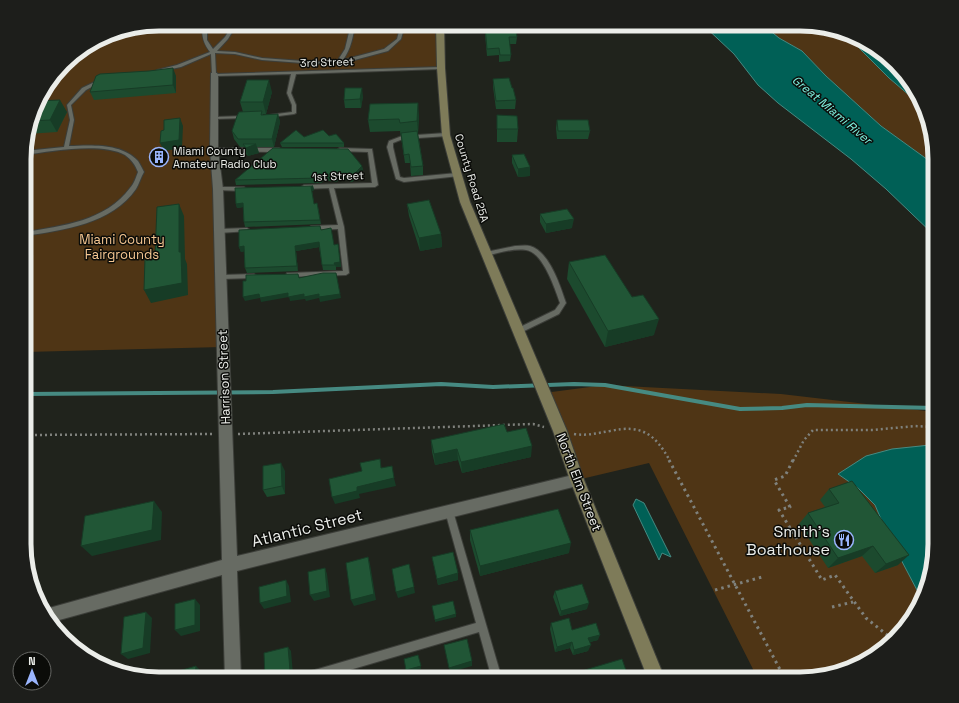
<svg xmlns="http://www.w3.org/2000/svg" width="959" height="703" viewBox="0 0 959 703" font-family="'Space Grotesk',sans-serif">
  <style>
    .green { fill: #4f3515 }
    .water { fill: #006056; stroke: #468a82 }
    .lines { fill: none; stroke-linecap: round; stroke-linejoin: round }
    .stream { stroke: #468a82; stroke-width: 4 }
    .lane-casing { stroke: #3c3e39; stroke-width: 2 }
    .street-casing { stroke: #3c3e39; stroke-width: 2 }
    .secondary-casing { stroke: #3c3e39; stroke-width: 2 }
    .path-far1 { stroke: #7f817c; stroke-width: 2.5; stroke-dasharray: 2 3; stroke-linecap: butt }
    .path { stroke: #7f817c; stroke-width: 3; stroke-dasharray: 2.5 4; stroke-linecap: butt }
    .lane { fill: #676b63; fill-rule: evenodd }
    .street { fill: #676b63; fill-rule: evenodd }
    .secondary { fill: #7e7b59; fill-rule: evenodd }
    .wall { fill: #1c4a2e }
    .shaded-wall { fill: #173c26 }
    .building { fill: #215636; stroke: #173c26 }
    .labels { text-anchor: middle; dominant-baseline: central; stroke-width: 3; stroke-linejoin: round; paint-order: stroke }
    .far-street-label { font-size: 11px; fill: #ebede9; stroke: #0b0c09 }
    .far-poi-label { font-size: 11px; fill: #ebede9; stroke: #0b0c09; text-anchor: start }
    .far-water-label { font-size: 12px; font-style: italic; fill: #7ff3e1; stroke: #0b0c09 }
    .park-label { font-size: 13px; fill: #f6c792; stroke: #0b0c09 }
    .street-label { font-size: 13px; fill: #ebede9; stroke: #0b0c09 }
    .near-street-label { font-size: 16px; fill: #ebede9; stroke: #0b0c09 }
    .near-poi-label { font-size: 16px; fill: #ebede9; stroke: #0b0c09; text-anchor: end }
    .rim { fill: none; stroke: #ebede9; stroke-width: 5 }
  </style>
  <rect width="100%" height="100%" fill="#20231c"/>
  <!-- green -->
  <g class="green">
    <polygon points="159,24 440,24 441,68 214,75 222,347 25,352 25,142 38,99 70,58 108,34"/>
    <polygon points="762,24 808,24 844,33 889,78 923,107 935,151 935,165 881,126 826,76 802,51 779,38"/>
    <polygon points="605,385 781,394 935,412 935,552 928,587 907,626 859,665 800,679 758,679 649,463 577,480 544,393"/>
  </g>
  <!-- water -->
  <g class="water">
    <polygon points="702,24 762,24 779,38 802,51 826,76 881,126 935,165 935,236 886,189 851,159 778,103 758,85 734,54"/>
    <path d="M844,33C879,41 900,73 921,99L923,107L889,78Z"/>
    <polygon points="930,445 935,445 935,552 928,587 924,594 918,592 887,533 875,505 858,488 838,474 866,456 892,449"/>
    <polygon points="636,499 644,503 671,557 662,553 659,560 633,505"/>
  </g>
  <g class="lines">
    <!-- stream -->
    <polyline class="stream" points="25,394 273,392 441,384 493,387 574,384 605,385 740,409 782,408 807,405 935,408"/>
    <!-- lane casing -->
    <g class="lane-casing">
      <g id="lane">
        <path d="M203,24H207V40L213,49L225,37L233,24H237L228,39L217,51L235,52L262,58L316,62L338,60L345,49L351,24H355C353,37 351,49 343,60L384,49L397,39L401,24H405L401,39L388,51L347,62L316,64L262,60L235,54L215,53L216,74L441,67L443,68L441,69L296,74L291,93L296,105V113L294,114L271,117L269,116V115L292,112V105L287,93L291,74L214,76L212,75L211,54L181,67L157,72V70L177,65L210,52C203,43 201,35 203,24Z"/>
        <polygon points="521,28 523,29 522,30 506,31 504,30 506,29"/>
        <polygon points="494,30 496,31 495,32 440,33 438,32 440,31"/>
        <path d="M101,79H103V81L86,90L71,105L74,120L69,146C91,145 122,143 138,161C140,164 142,168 144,172C141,177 139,184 136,189C112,224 63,230 25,236V232C62,226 106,221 130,188C134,184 136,177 138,172C135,165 132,160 125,155C102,142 51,151 25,155V151L64,147L70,120L67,105L82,88Z"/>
        <polygon points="244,116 246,116 246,118 214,119 212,118 214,117"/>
        <polygon points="446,133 448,134 448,136 403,139 393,143 393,147 400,177 404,178 457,173 460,175 459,176 404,182 396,179 387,147 389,141 402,136"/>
        <polygon points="214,148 279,148 282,150 279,152 212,151 211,150"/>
        <polygon points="340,148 372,149 378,185 375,187 334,188 344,227 349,273 346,275 287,277 286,275 287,273 289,273 343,271 338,229 311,230 308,228 311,226 338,225 329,188 304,189 301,187 304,185 372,183 368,152 338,151 338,149"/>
        <polygon points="218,187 244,187 247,189 244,191 216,190 215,189"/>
        <polygon points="247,228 250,230 249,231 219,233 216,231 219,229"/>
        <path d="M515,246C520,246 525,245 530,246C550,252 560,286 566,303L559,314L518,334L515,331L516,329L555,310L560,303C555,289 543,252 526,250C513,248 498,253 486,256L483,254L486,252Z"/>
        <polygon points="254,274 257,276 254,278 221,279 218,277 221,275"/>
        <polygon points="449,507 452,508 453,511 502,679 492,679 479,632 319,679 296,679 298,676 301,674 476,623 445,511 446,508"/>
      </g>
    </g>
    <!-- street casing -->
    <g class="street-casing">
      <polygon id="street" points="211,73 217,73 218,75 218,150 223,189 237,556 577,474 582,476 584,480 582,484 577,486 237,571 241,679 225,679 222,575 52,622 42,610 222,560 213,189 210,150"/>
    </g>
    <!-- secondary casing -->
    <g class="secondary-casing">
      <polygon id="secondary" points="436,24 444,24 445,68 450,135 470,202 567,431 584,480 665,679 648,679 570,480 553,431 460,202 442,135 437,68"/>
    </g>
    <!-- path-far1 -->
    <g class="path-far1">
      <polyline points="238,434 533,424 544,427"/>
      <path d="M574,434C588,436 597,433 610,431C642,424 655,434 670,461"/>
      <polyline points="25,435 213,434"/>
      <polyline points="793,461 804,440 813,430 873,430 915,426 935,427"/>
    </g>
    <!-- path -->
    <g class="path">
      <polyline points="669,460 785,679"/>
      <polyline points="793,460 785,476 774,480 790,507 779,510 822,580 835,575 866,618 892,639"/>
      <polyline points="715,590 762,577"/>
      <polyline points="832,607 853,602"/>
    </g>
    <!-- lane -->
    <use href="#lane" class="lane"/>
    <!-- street -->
    <use href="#street" class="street"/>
    <!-- secondary -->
    <use href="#secondary" class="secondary"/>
  </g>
  <!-- wall -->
  <g class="wall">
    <polygon points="484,24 514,24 517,37 516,44 509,44 511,55 510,61 499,62 499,55 487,56"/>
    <polygon points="149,71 176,76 176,93 94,100 90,92"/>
    <polygon points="493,79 516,100 515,109 496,109 493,87"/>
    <polygon points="272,92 266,114 263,114 263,115 278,114 280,122 274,147 257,147 259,153 248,156 245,153 244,147 240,147 234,139 232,131 243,112 240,102"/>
    <polygon points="363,96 361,108 345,108 344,100"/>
    <polygon points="38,101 67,112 57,132 27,134"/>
    <polygon points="419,115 418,133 423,166 423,175 411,176 410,163 405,163 400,131 370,132 368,120"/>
    <polygon points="497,115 518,129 517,142 497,142"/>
    <polygon points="557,120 590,131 588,139 557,139 556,128"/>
    <polygon points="329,136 344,143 344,147 282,147 280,143 304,137"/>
    <polygon points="512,155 530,167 530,176 518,177 512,163"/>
    <polygon points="362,166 363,171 352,182 341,178 336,182 324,180 321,183 236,185 235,180"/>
    <polygon points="313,186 314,190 312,191 314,204 318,207 321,224 245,227 244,222 243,207 237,208 236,204"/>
    <polygon points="407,204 441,234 442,247 420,251 409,216"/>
    <polygon points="540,214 572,228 546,233 540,222"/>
    <polygon points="321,230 334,245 338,244 341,267 336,267 336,270 323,270 319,247 296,251 298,271 247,273 245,268 244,251 241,252 239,247"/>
    <polygon points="569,262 654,335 605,347 567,279"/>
    <polygon points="507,432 531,457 462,473 458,460 435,465 432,452 431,440"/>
    <polygon points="285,471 285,494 267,497 263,490"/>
    <polygon points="829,489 898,565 875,573 862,556 828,568 799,524 808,513 825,507 820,500"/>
    <polygon points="470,530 569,553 480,576 470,540"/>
    <polygon points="432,557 458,573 458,580 438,585"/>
    <polygon points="555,591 587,609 560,616 553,597"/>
    <polygon points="551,623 572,630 598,640 590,642 588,651 573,655 570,648 555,652 550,629"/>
    <polygon points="578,672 629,679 576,679 576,677"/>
  </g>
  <!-- shaded-wall -->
  <g class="shaded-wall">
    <polygon points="173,68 176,76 176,93 173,85"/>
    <polygon points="269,80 272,92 266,114 263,102"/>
    <polygon points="362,88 363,96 361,108 360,99"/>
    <polygon points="60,100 67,112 57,132 50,120"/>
    <polygon points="418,103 419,115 418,133 417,121"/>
    <polygon points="278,114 280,122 274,147 272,139"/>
    <polygon points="180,118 183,126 182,148 164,151 160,143"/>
    <polygon points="256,144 259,153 248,156 246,148"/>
    <polygon points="362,166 363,171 352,182 351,177"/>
    <polygon points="530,167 530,176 518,177 518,169"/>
    <polygon points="340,173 341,178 336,182 335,178"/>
    <polygon points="323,176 324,180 321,183 320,178"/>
    <polygon points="313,186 314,190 312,191 315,208 311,187"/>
    <polygon points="243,203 244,207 237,208 236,204"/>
    <polygon points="179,204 184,216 185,259 187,264 188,295 151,303 144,290 179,252"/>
    <polygon points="574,219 572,228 546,233 546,224"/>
    <polygon points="441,234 442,247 420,251 419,238"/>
    <polygon points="319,242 320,247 296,251 298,271 297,266 295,246"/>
    <polygon points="338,244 341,267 336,267 334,263"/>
    <polygon points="244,246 246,251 241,252 239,247"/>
    <polygon points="336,273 341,298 320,302 319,298 306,301 305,299 290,301 289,297 261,302 260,298 245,301 243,297"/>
    <polygon points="659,319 654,335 605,347 608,331"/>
    <polygon points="532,446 531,457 462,473 461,462"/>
    <polygon points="457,449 458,460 435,465 434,454"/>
    <polygon points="281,463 285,471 285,494 282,486"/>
    <polygon points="394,478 396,486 359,494 360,498 335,504 332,497 357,487"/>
    <polygon points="154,501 162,512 161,540 92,556 81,546"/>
    <polygon points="571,543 569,553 480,576 480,566"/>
    <polygon points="873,546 862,556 828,568 838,558"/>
    <polygon points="909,555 898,565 875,573 886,564"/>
    <polygon points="368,557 370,564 376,600 354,606 351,600"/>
    <polygon points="325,568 327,574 330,597 314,601 310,595"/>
    <polygon points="458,573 458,580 438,585 437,579"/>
    <polygon points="286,580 289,586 291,602 264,609 260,603"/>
    <polygon points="414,587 415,593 398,598 396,592"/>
    <polygon points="195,599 200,605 200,631 181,636 175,630"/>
    <polygon points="589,603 587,609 560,616 561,611"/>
    <polygon points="146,612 152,618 150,653 128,659 121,654"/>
    <polygon points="456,614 456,617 435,622 435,620"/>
    <polygon points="600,635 598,640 586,643 588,638"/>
    <polygon points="572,642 570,648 555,652 557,647"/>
    <polygon points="591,645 588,651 573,655 574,650"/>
    <polygon points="288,647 291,651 293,674 287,676 287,679 284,679 283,672"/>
    <polygon points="418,655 421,669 407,672 406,670"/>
    <polygon points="472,661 472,666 450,672 449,668"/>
    <polygon points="196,666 201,671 201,679 195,679"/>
    <polygon points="349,671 352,676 353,679 351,679"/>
  </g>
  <!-- building -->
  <g class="building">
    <polygon points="515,25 517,37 509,37 511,55 500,55 499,48 487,49 485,26"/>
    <polygon points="173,68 173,85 90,92 96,76 100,74 149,71"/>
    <polygon points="509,78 512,88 513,88 516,100 496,101 493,79"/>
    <polygon points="247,80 269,80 263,102 240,102"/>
    <polygon points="345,88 362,88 360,99 344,100"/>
    <polygon points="60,100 50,120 31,121 38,101"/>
    <polygon points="418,103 417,121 400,123 399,119 368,120 370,104"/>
    <polygon points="262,111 261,115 278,114 272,139 238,139 232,131 237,116 239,112"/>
    <polygon points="497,115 517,116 518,129 497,129"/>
    <polygon points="180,118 179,140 160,143 161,131 164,130 164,120"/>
    <polygon points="557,120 588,120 590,131 558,131"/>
    <polygon points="296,130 304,137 323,130 329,136 336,134 344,143 280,143"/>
    <polygon points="417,131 423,166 411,167 409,154 404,155 401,133"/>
    <polygon points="243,144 256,144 246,148"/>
    <polygon points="273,148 348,149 362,166 351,177 340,173 335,178 323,176 320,178 235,180"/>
    <polygon points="524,154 530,167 518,169 512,155"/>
    <polygon points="313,186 311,187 314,204 317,203 320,220 244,222 243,203 236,204 235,188"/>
    <polygon points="429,200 441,234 419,238 407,204"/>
    <polygon points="179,204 179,252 181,252 182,283 144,290 145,258 155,256 157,207"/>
    <polygon points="567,209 574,219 546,224 540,214"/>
    <polygon points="320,226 321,230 331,228 334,245 338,244 340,262 334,263 335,265 322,265 319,242 295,246 297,266 245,268 244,246 239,247 239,230"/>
    <polygon points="605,255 632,297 643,295 659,319 608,331 569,262"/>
    <polygon points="323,273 336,273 340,294 319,297 319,294 304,297 304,294 288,297 288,293 260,298 259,294 243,297 243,281 246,281 246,275 298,274 299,278"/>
    <polygon points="504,424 507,432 526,428 532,446 461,462 457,449 434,454 431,440"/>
    <polygon points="380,459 381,468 392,466 394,478 357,487 357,491 332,497 329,479 362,471 360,463"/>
    <polygon points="281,463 282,486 263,490 263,466"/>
    <polygon points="852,481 909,555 886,564 873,546 838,558 808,513 839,503 829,489"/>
    <polygon points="154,501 152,530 81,546 85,516"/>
    <polygon points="558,509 571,543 480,566 470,530"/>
    <polygon points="453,552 458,573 437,579 432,557"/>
    <polygon points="368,557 374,594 351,600 346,563"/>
    <polygon points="409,564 414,587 396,592 392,569"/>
    <polygon points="325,568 327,591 310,595 308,572"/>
    <polygon points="286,580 287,596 260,603 259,587"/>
    <polygon points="582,584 589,603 561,611 555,591"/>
    <polygon points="195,599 195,625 175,630 175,604"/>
    <polygon points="453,601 456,614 435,620 432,606"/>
    <polygon points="146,612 143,648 121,654 124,617"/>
    <polygon points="569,618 572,630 596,623 600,635 588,638 591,645 574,650 572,642 557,647 551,623"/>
    <polygon points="467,639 472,661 449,668 444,645"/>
    <polygon points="288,647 290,670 283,672 284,679 265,679 264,653"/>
    <polygon points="418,655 421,666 406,670 404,659"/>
    <polygon points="622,659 629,679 580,679 578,672"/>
    <polygon points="196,666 195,679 165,679 165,675"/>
    <polygon points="349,671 351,679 327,679 327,677"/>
    <polygon points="523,676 523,679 513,679"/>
  </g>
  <!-- icons -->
  <defs>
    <g id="building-ring" transform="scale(1)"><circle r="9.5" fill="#0b0c09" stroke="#9ab5fd" stroke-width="1.5"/><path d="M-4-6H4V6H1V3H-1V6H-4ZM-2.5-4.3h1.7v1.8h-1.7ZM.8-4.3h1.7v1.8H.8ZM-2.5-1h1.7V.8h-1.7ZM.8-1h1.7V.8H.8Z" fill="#9ab5fd"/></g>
    <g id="restaurant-ring" transform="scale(1)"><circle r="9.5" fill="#0b0c09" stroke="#9ab5fd" stroke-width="1.5"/><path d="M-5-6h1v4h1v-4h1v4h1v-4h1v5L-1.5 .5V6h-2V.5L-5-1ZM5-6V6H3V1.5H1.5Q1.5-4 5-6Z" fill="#9ab5fd"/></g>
  </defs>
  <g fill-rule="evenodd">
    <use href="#building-ring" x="159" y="157"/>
    <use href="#restaurant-ring" x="844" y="540"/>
  </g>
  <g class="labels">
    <!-- far-street labels -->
    <g class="far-street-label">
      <text transform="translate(327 62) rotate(-2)">3rd Street</text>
      <text transform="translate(338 176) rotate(-2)">1st Street</text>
      <text transform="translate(472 178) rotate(73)">County Road 25A</text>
    </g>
    <!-- far-poi labels -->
    <g class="far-poi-label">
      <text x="173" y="151">Miami County<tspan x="173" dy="13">Amateur Radio Club</tspan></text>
    </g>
    <!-- far-water labels -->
    <g class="far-water-label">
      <text transform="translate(832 110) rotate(40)">Great Miami River</text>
    </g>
    <!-- park labels -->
    <g class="park-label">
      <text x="122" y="239">Miami County<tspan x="122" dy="15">Fairgrounds</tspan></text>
    </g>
    <!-- street labels -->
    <g class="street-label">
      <text transform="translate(224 377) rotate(-92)">Harrison Street</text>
      <text transform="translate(579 482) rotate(69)">North Elm Street</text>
    </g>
    <!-- near-street labels -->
    <g class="near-street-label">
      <text transform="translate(307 528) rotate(-14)">Atlantic Street</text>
    </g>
    <!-- near-poi labels -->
    <g class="near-poi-label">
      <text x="830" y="531">Smith's<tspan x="830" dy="18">Boathouse</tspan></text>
    </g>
  </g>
  <!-- crop -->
  <path d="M0 0H959V703H0ZM159 31H800A128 128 0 0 1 928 159V544A128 128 0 0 1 800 672H159A128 128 0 0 1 31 544V159A128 128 0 0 1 159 31Z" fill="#1d1e1b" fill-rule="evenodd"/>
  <path class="rim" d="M159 31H800A128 128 0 0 1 928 159V544A128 128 0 0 1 800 672H159A128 128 0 0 1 31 544V159A128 128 0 0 1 159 31Z"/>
  <!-- north arrow -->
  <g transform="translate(32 671)"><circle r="19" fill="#0b0c09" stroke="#656663"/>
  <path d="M0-3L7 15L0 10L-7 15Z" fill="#9ab5fd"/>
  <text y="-6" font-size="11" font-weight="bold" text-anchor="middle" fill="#ebede9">N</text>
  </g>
</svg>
